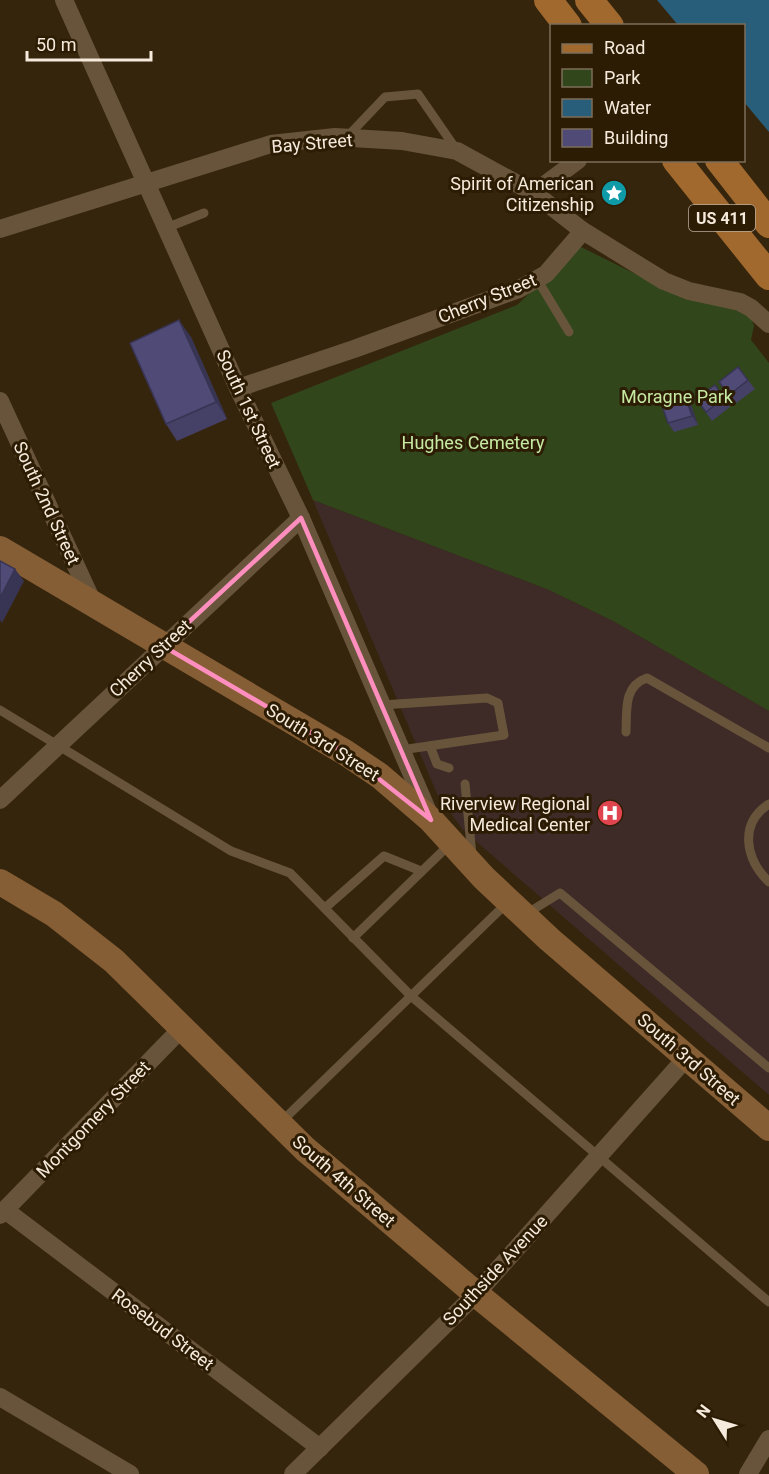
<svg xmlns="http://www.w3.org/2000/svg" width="769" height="1474" viewBox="0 0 769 1474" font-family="Roboto,sans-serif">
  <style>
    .medical { fill: #3e2b27 }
    .green { fill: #31461b }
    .water { fill: #295e7a }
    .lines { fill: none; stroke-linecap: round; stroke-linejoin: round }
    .lane { stroke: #68543b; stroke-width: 9 }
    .street { stroke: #68543b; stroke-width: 18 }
    .secondary { stroke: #855e35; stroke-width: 26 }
    .primary { stroke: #a2692e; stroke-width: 28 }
    .wall { fill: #454065 }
    .shaded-wall { fill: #383453 }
    .building { fill: #504a76; stroke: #383453; stroke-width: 1.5 }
    .marked { fill: none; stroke: #fd8ebe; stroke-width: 4.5; stroke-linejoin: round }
    .labels { text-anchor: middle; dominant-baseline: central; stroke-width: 6; stroke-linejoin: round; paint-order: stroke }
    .shield { fill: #2c1c04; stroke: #b9ac9a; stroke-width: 1.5 }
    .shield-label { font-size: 16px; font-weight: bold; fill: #f5eadb }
    .street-label { font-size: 18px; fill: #f5eadb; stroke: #2c1c04 }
    .poi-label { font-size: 18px; fill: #f5eadb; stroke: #2c1c04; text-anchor: end }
    .park-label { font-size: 18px; fill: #c6eaa3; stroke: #2c1c04 }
  </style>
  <rect width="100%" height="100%" fill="#36250d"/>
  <!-- medical -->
  <polygon class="medical" points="313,500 549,590 613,621 769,711 769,1095 463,830 438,796"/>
  <!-- green -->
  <polygon class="green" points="579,246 678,295 732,306 751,318 754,326 751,340 769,363 769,711 613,621 549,590 313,500 271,403 517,305"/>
  <!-- water -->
  <polygon class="water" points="657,0 769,0 769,132 744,102 744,26 678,25"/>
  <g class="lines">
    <!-- lane -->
    <g class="lane">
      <polyline points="346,138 385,97 418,94 456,149"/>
      <polyline points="166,228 204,213"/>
      <polyline points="537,279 569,332"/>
      <polyline points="382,705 487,698 498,703 504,735 401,750"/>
      <polyline points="0,710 231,851 290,873 411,996 769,1302"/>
      <path d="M626,732C627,711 623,686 647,678L769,748"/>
      <polyline points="430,746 437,764 449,768"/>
      <polyline points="465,784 472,855"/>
      <path d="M769,804C738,824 746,860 769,882"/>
      <polyline points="325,908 384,856 421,871"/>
      <polyline points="526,914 560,893 769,1068"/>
      <polyline points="353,938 450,844"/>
      <polyline points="281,1122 508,902"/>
    </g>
    <!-- street -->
    <g class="street">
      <polyline points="64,0 238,388 301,518 429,814"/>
      <polyline points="534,193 578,160"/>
      <polyline points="0,229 271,144 335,137 402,141 457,151 534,193 583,231 664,281 689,291 740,302 751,308 769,324"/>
      <polyline points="238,388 354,349 519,289 546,274 583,231"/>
      <polyline points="0,401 94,605"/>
      <polyline points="0,800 301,518"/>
      <polyline points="5,1210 320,1448"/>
      <polyline points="0,1215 182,1028"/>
      <polyline points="0,1397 130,1474"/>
      <polyline points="293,1474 476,1294 687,1057"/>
      <polyline points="748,1474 769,1439"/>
    </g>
    <!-- secondary -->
    <g class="secondary">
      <polyline points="0,549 346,753 380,776 431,820 484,878 549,939 769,1128"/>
      <polyline points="0,882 54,914 114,961 305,1149 476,1294 696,1474"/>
    </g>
    <!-- primary -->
    <g class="primary">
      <polyline points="548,0 568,26"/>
      <polyline points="589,0 610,26"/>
      <polyline points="676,160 769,276"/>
      <polyline points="719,160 769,224"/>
    </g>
  </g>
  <!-- wall -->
  <g class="wall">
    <polygon points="191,337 227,419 177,441 166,424"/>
    <polygon points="748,380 755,389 735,404 719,382"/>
    <polygon points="715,385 730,407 712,421 696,399"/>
    <polygon points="684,393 690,402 698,425 674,432 668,423"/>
  </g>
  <!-- shaded-wall -->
  <g class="shaded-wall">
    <polygon points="179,320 191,337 227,419 216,402"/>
    <polygon points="684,393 690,402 698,425 692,416"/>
    <polygon points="15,569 24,581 2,623 0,620 0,598"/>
  </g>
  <!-- building -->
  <g class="building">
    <polygon points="179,320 216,402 166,424 130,343"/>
    <polygon points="738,367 748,380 729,395 719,382"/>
    <polygon points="715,385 724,398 706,412 696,399"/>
    <polygon points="684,393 692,416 668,423 660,400"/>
    <polygon points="0,561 15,569 0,598"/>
  </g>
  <!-- marked area -->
  <path class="marked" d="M301,518L431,820L346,753L163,646Z"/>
  <!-- icons -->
  <defs>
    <g id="sight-disc" transform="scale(1.35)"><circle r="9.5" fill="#0f9aa8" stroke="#2c1c04"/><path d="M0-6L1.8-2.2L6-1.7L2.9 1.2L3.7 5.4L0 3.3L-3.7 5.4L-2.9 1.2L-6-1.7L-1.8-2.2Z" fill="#fff"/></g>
    <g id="hospital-disc" transform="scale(1.35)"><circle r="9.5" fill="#e0444e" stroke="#2c1c04"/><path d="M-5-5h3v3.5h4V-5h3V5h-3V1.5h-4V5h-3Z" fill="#fff"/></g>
  </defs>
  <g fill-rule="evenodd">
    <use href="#sight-disc" x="614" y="193"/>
    <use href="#hospital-disc" x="610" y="813"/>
  </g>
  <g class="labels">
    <!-- shield labels -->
    <rect class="shield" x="689" y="205" width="66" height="26" rx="4.5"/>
    <g class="shield-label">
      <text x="722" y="218">US 411</text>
    </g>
    <!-- street labels -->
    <g class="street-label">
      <text transform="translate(312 143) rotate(-5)">Bay Street</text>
      <text transform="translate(487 298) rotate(-22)">Cherry Street</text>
      <text transform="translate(249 409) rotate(65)">South 1st Street</text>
      <text transform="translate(47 503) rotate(65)">South 2nd Street</text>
      <text transform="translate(150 658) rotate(-43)">Cherry Street</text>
      <text transform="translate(323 742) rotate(32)">South 3rd Street</text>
      <text transform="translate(689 1059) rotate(41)">South 3rd Street</text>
      <text transform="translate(93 1119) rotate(-46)">Montgomery Street</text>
      <text transform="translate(344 1181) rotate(41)">South 4th Street</text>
      <text transform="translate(495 1270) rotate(-47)">Southside Avenue</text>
      <text transform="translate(163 1329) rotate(37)">Rosebud Street</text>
    </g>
    <!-- poi labels -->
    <g class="poi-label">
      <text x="594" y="183">Spirit of American<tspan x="594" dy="21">Citizenship</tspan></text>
      <text x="590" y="803">Riverview Regional<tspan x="590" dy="21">Medical Center</tspan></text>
    </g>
    <!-- park labels -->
    <g class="park-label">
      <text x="677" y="396">Moragne Park</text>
      <text x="473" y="442">Hughes Cemetery</text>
    </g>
  </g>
  <!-- legend -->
  <rect x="550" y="24" width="195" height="138" fill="#2c1c04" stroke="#7c6e5a" stroke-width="1.5"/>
  <rect x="562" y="44" width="30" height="9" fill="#a2692e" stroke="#7c6e5a" stroke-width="1.5"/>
  <text x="604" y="54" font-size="18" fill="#f5eadb">Road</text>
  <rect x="562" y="69" width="30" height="18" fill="#31461b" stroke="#7c6e5a" stroke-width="1.5"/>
  <text x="604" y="84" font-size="18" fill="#f5eadb">Park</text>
  <rect x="562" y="99" width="30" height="18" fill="#295e7a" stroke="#7c6e5a" stroke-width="1.5"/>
  <text x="604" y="114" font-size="18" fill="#f5eadb">Water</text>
  <rect x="562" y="129" width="30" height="18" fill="#504a76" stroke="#7c6e5a" stroke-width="1.5"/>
  <text x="604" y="144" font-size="18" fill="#f5eadb">Building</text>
  <!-- north arrow -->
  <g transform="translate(715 1420) rotate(307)" stroke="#2c1c04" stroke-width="4.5" paint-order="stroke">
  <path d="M0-4.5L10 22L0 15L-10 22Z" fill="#f5eadb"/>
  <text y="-9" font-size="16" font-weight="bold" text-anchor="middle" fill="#f5eadb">N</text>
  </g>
  <!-- scale -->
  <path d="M27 51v9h124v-9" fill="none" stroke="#f5eadb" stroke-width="3"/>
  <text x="36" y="51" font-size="18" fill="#f5eadb" stroke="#2c1c04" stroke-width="4.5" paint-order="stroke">50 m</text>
</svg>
